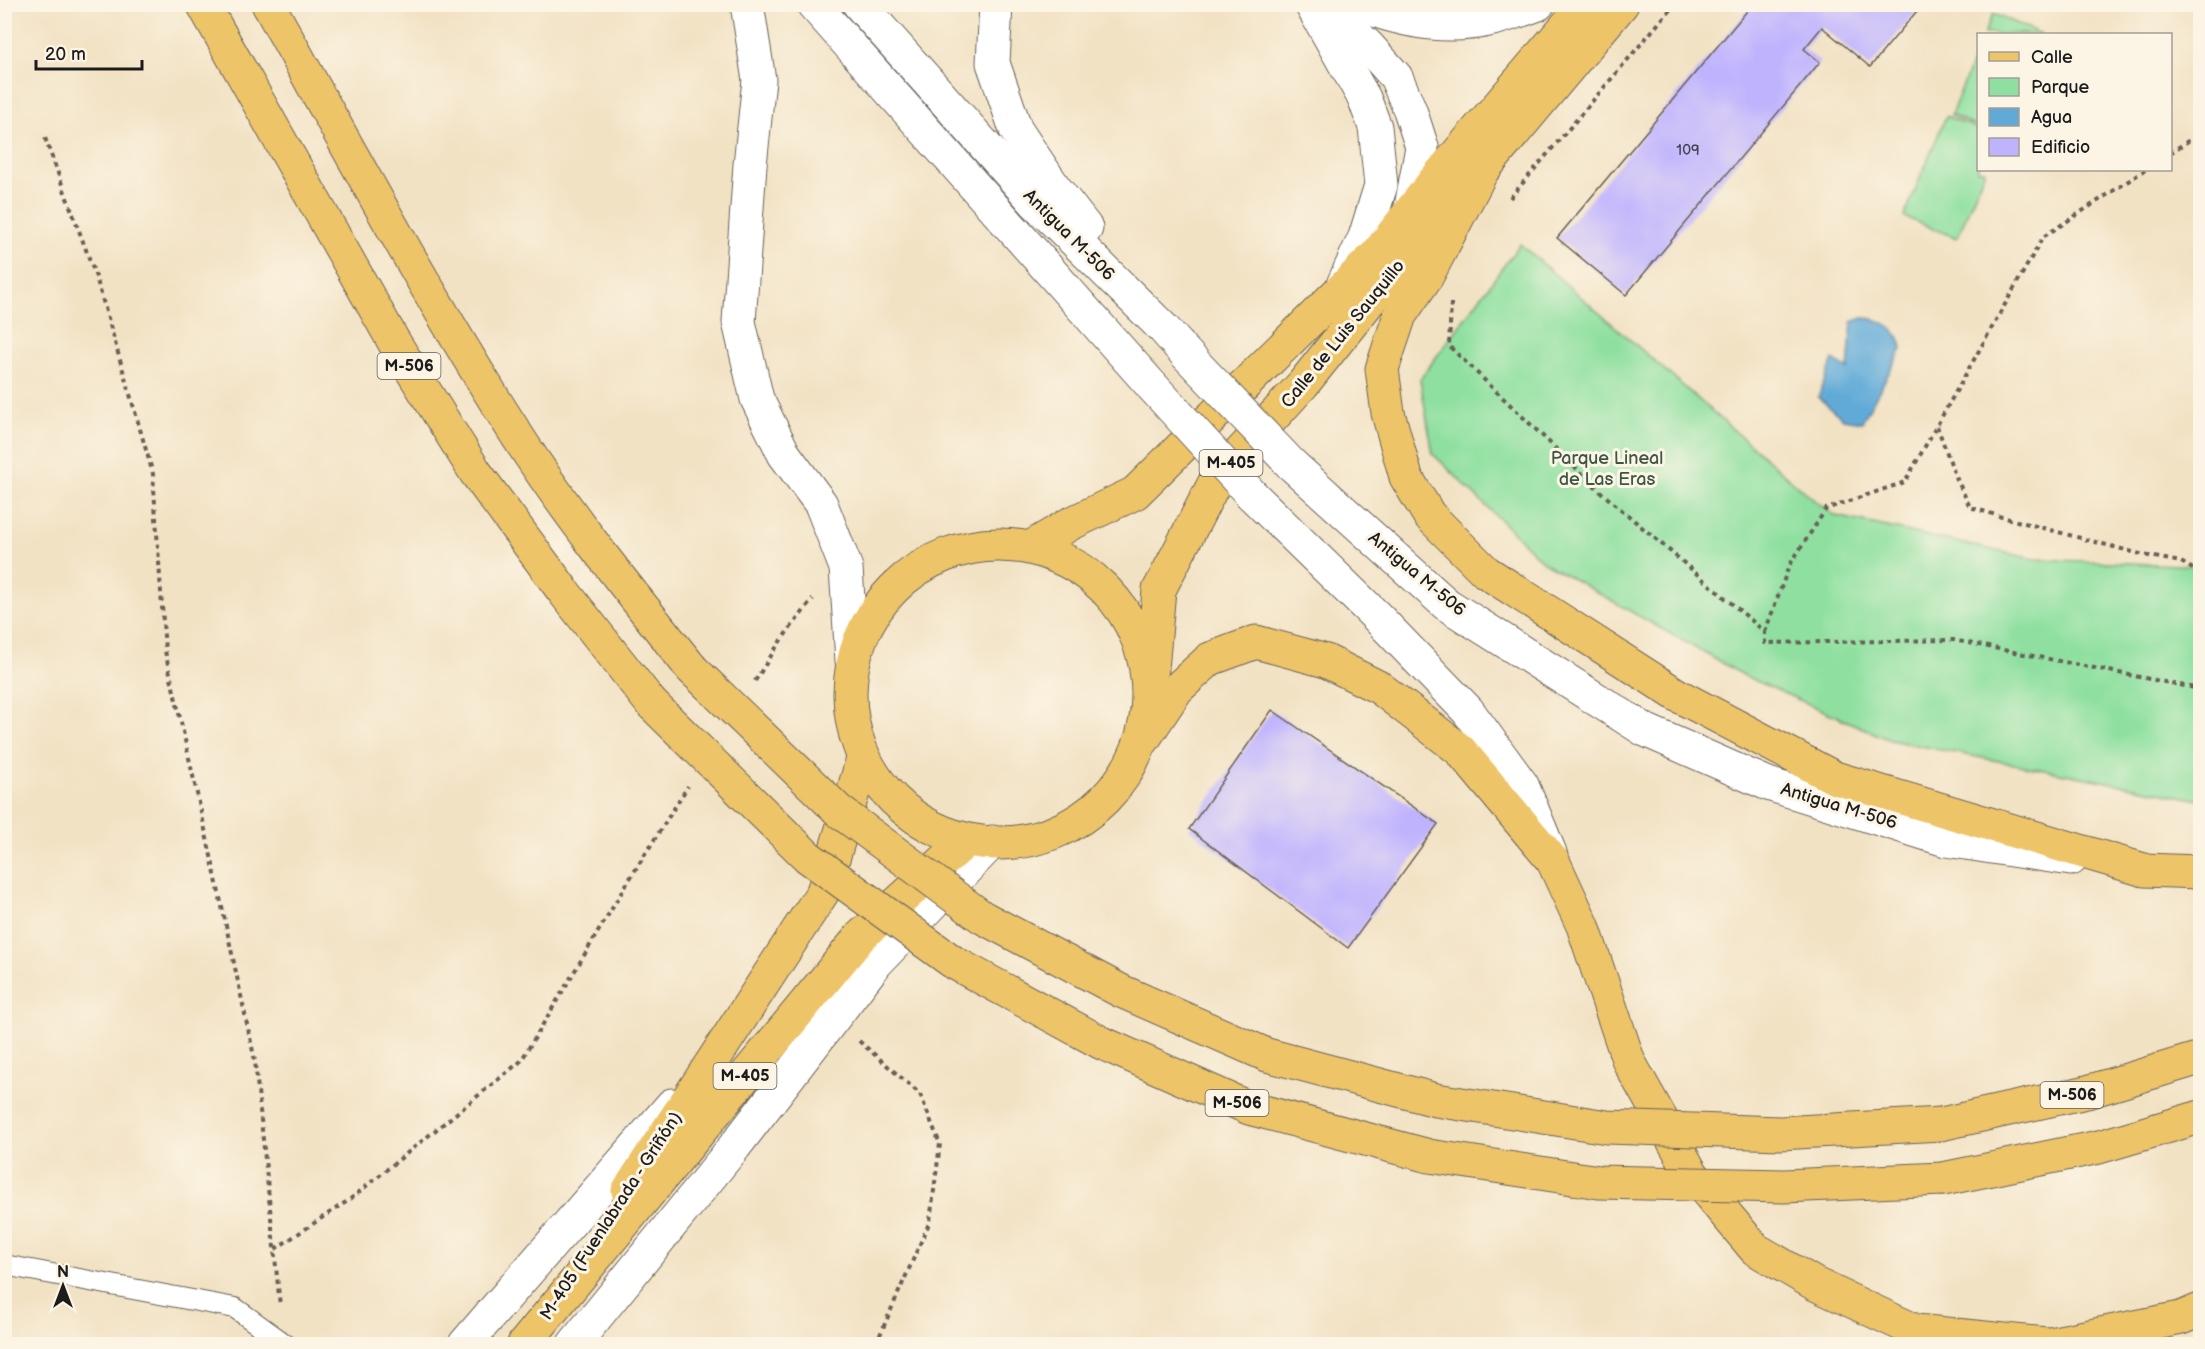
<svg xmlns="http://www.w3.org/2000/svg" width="2205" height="1349" viewBox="0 0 2205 1349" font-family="'Balsamiq Sans',sans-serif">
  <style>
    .green { fill: #8fe0a0; stroke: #567e5e; stroke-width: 1.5 }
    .water { fill: #61aad8; stroke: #3e637a; stroke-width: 1.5 }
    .building { fill: #bfb3fe }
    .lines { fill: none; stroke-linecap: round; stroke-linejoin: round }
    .service-casing { stroke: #676157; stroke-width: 22 }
    .minor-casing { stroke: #676157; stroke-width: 35 }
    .tertiary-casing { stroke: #676157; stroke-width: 35 }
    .primary-casing { stroke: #676157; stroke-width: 35 }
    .motorway-casing { stroke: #676157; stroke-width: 35 }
    .path { stroke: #676157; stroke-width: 4; stroke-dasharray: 4.5 4.5; stroke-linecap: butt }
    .service { stroke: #fff; stroke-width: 20 }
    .minor { stroke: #fff; stroke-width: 33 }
    .tertiary { stroke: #fff; stroke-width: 33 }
    .primary { stroke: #eec469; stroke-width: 33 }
    .motorway { stroke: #eec469; stroke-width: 33 }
    .tertiary-bridge-casing { stroke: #676157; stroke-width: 35; stroke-linecap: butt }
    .motorway-bridge-casing { stroke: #676157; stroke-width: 35; stroke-linecap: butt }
    .tertiary-bridge { stroke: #fff; stroke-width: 33 }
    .motorway-bridge { stroke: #eec469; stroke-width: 33 }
    .labels { text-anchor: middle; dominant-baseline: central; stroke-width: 6; stroke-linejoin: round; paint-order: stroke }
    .number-label { font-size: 15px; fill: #454254 }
    .shield { fill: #fcf5e5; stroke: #5f5d58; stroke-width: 1.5 }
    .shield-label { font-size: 16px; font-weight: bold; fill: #1c1c1c }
    .street-label { font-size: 18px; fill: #1c1c1c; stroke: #fcf5e5 }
    .park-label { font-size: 18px; fill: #3e5744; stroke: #fcf5e5 }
  </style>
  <rect width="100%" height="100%" fill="#fcf5e5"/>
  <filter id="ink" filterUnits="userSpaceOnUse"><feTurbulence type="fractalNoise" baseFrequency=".0167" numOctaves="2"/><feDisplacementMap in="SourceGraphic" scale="12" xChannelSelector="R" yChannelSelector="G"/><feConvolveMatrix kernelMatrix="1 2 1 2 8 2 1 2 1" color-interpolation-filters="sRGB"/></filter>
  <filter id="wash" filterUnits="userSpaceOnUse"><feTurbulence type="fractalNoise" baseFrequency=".008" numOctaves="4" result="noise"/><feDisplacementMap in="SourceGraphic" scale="24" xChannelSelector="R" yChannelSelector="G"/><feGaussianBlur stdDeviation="1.35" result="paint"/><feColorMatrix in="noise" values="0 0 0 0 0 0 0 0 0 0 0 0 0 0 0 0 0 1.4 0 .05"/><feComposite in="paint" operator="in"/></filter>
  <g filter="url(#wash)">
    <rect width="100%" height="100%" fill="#f2e2c4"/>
    <!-- green -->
    <g class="green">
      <polygon points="1993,14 2042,34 1984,34"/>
      <polygon points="1978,48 1978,127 1951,115"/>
      <polygon points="1946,116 1978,129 1978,170 1985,170 1957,238 1904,217"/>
      <polygon points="1520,244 1815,501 1836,516 2034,559 2200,566 2200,800 1890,740 1745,676 1543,562 1433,454 1420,379"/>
    </g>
    <!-- water -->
    <path class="water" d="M1863,318C1882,318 1900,329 1902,349L1862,422L1843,419L1818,397L1833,360L1848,369L1852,322Z"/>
    <g id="blocks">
      <!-- building -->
      <g class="building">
        <polygon points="1752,5 1922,5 1870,67 1822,27 1804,49 1820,62 1626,295 1557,238"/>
        <polygon points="1272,710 1438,824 1348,948 1189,829"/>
      </g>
    </g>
  </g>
  <g filter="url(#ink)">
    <use href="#blocks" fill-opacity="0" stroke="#676157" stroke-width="1.5"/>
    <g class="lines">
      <!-- service casing -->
      <g class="service-casing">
        <polyline id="service" points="4,1265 235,1308 285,1344"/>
      </g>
      <!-- minor casing -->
      <g class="minor-casing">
        <g id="minor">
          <polyline points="465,1344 672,1105"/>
          <polyline points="574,1344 735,1146 876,963 992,842"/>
        </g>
      </g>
      <!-- tertiary casing -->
      <g class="tertiary-casing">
        <g id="tertiary">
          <polyline points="747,4 759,80 750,165 739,322 757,399 784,454 821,504 846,568 852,661"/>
          <polyline points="813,4 1152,386"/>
          <polyline points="859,4 1036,203 1164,329 1187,355"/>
          <polyline points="996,4 993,63 1016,130 1054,187 1086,228"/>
          <polyline points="1311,4 1364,98 1375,127 1381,185 1365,237 1342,287"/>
          <polyline points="1323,4 1368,46 1396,77 1410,110 1422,147 1409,218"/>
          <path d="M1358,4C1400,21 1444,30 1489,20C1506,16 1522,10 1538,4"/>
          <polyline points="1291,464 1446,604 1645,730 1768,784 1946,840 2071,859"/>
          <polyline points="1251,494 1378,618 1468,711 1522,785 1550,853"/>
        </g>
      </g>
      <!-- primary casing -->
      <g class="primary-casing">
        <g id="primary">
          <circle cx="999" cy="694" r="149"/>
          <polyline points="1033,546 1070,524 1135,493 1377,254 1435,180 1585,4"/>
          <polyline points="1152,669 1159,590 1217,478 1303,384 1399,264 1482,171 1622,4"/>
          <polyline points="628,1191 823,892 863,759"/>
          <polyline points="524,1344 861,936 966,841"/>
        </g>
      </g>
      <!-- motorway casing -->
      <g class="motorway-casing">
        <g id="motorway">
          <polyline points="203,4 394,342 476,473 564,592 651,703"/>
          <path d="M268,4C349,149 428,297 518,437C570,518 632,594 692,669"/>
          <polyline points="1482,171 1427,276 1400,315 1382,369 1388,413 1406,477 1429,515 1486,572 1677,695 1835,778 2144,870 2200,872"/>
          <polyline points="1143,740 1177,689 1210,659 1256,642 1326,661 1380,688 1460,750 1553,861 1583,926 1629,1062 1692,1174 1755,1249 1815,1284 1916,1331 2046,1344"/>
          <polyline points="1941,1124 2087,1092 2200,1058"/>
          <polyline points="1943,1179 2099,1147 2200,1117"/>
          <polyline points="2050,1344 2181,1318 2200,1310"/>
        </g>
      </g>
      <!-- path -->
      <g class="path">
        <polyline points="45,138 96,277 153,474 165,651 213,865 255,1061 280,1306"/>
        <polyline points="2170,153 2200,133"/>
        <polyline points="1510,198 1675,4"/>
        <polyline points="1451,303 1449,346 1603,494 1765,632 1765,643 1953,640 2200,689"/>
        <polyline points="1937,426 1955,475 1970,507 2002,517 2144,555 2181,562 2200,573"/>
        <polyline points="1765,632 1789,566 1826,509 1905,482 2043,237 2145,170"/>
        <polyline points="755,681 781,640 813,599"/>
        <polyline points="859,1041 920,1094 940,1144 930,1221 876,1344"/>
        <polyline points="275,1249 349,1200 521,1061 629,880 688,786"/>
      </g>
      <!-- service -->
      <use href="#service" class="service"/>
      <!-- minor -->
      <use href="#minor" class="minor"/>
      <!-- tertiary -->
      <use href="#tertiary" class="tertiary"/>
      <!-- primary -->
      <use href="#primary" class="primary"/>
      <!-- motorway -->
      <use href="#motorway" class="motorway"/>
      <!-- tertiary-bridge casing -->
      <g class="tertiary-bridge-casing">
        <g id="tertiary-bridge">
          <polyline points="1187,355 1291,464"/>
          <polyline points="1152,386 1251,494"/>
        </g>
      </g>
      <!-- motorway-bridge casing -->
      <g class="motorway-bridge-casing">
        <g id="motorway-bridge">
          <polyline points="692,669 839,811 982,917 1121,991 1267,1055 1436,1100 1607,1127 1780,1133 1941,1124"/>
          <polyline points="651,703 808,857 953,962 1102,1043 1249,1108 1429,1156 1599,1182 1784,1186 1943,1179"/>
        </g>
      </g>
      <!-- tertiary-bridge -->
      <use href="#tertiary-bridge" class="tertiary-bridge"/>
      <!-- motorway-bridge -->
      <use href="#motorway-bridge" class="motorway-bridge"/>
    </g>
  </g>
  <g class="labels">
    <!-- number labels -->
    <g class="number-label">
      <text x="1688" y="150">109</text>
    </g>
    <!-- shield labels -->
    <g class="shield">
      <rect x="377.5" y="353" width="63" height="26" rx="4.5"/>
      <rect x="1199.5" y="450" width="63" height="26" rx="4.5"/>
      <rect x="713.5" y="1063" width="63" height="26" rx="4.5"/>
      <rect x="2040.5" y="1082" width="63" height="26" rx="4.5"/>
      <rect x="1205.5" y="1090" width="63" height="26" rx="4.5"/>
    </g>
    <g class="shield-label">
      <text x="409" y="366">M-506</text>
      <text x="1231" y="463">M-405</text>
      <text x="745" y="1076">M-405</text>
      <text x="2072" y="1095">M-506</text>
      <text x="1237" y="1103">M-506</text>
    </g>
    <!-- street labels -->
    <g class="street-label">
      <text transform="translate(1069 235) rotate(45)">Antigua M-506</text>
      <text transform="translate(1343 334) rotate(-51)">Calle de Luis Sauquillo</text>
      <text transform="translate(1417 574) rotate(40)">Antigua M-506</text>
      <text transform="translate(1839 806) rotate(17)">Antigua M-506</text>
      <text transform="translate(611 1216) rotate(-57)">M-405 (Fuenlabrada - Griñón)</text>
    </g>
    <!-- park labels -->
    <g class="park-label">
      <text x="1607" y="458">Parque Lineal<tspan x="1607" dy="21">de Las Eras</tspan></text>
    </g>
  </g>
  <!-- margin -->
  <rect width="2205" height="1349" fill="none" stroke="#fcf5e5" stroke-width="24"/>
  <!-- legend -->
  <rect x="1977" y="33" width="195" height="138" fill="#fcf5e5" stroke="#a29e95" stroke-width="1.5"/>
  <rect x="1989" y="52" width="30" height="9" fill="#eec469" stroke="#a29e95" stroke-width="1.5"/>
  <text x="2031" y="63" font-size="18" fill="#1c1c1c">Calle</text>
  <rect x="1989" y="78" width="30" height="18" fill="#8fe0a0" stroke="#a29e95" stroke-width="1.5"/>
  <text x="2031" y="93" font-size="18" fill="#1c1c1c">Parque</text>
  <rect x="1989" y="108" width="30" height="18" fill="#61aad8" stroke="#a29e95" stroke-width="1.5"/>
  <text x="2031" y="123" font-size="18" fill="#1c1c1c">Agua</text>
  <rect x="1989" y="138" width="30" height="18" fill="#bfb3fe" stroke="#a29e95" stroke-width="1.5"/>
  <text x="2031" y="153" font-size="18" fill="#1c1c1c">Edificio</text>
  <!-- north arrow -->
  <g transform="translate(63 1286)" stroke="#fcf5e5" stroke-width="4.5" paint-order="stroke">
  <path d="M0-4.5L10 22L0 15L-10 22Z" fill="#1c1c1c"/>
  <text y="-9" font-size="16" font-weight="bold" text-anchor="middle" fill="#1c1c1c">N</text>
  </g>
  <!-- scale -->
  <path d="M36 60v9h106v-9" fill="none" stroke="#1c1c1c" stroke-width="3"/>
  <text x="45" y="60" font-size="18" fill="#1c1c1c" stroke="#fcf5e5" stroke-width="4.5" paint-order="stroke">20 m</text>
</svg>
